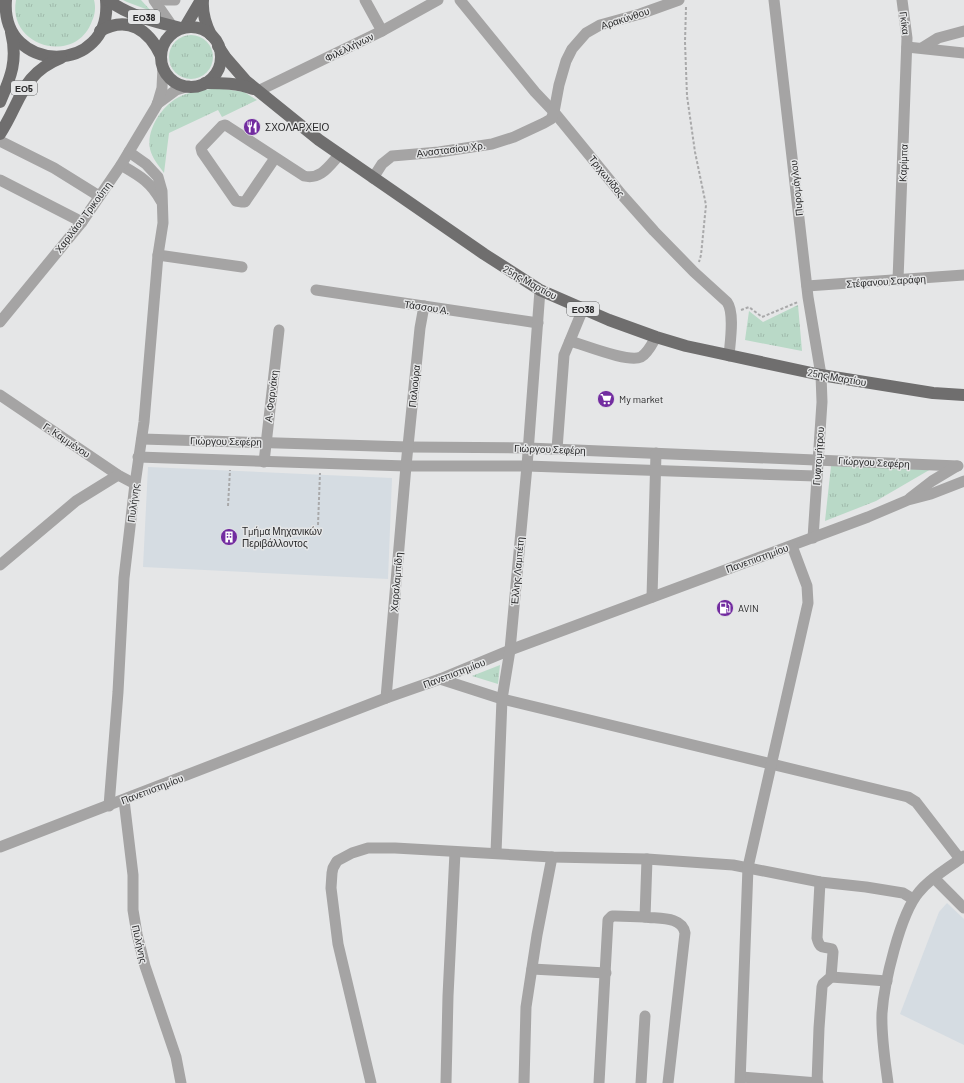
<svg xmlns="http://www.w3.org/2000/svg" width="964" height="1083" viewBox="0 0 964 1083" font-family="Barlow,sans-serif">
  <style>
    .built { fill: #d5dce2 }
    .grass { fill: url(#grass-tufts) }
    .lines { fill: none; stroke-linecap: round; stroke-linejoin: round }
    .path { stroke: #a9a9aa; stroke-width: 2; stroke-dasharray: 3 2; stroke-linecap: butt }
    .minor { stroke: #a5a4a4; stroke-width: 11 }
    .major { stroke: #6f6e6e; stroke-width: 12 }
    .labels { text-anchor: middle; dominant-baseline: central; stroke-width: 3; stroke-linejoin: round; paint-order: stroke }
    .shield { fill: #e5e6e7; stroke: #616263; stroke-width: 1 }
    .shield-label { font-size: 9px; font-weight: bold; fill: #29292a }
    .street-label { font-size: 10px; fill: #29292a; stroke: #e5e6e7 }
    .poi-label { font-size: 10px; fill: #29292a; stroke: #e5e6e7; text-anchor: start }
  </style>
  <defs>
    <pattern id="grass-tufts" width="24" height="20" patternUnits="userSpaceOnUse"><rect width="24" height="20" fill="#b9d9c7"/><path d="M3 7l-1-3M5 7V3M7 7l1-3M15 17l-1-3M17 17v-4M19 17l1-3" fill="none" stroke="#9fbaab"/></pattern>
  </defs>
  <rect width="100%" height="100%" fill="#e5e6e7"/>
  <!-- built -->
  <g class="built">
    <polygon points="148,467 392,478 388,579 143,567"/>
    <polygon points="947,903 964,919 964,1045 900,1014 939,912"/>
  </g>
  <!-- grass -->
  <g class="grass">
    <path d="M16,0H94C96,7 95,15 92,21C76,66 7,47 16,0Z"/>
    <polygon points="123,0 141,0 151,11 127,2"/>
    <circle cx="191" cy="57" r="22"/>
    <path d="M217,88L244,92L257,100L222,117L218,110L169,133L164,173C159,166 152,158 150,149C146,129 163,104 181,96C192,91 206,90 217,88Z"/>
    <polygon points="798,305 802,351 745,340 749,311 763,322"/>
    <polygon points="831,466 931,469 876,501 825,521"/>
    <polygon points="500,665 498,684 472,676"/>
  </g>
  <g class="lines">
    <!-- path -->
    <g class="path">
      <polyline points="686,7 685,42 687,96 695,152 706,205 701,255 699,262"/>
      <polyline points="741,310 749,307 762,317 798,302"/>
      <polyline points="228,506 230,470"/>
      <polyline points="318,525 320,473"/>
    </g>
    <!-- minor -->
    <g class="minor">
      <polyline points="154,0 172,26"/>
      <polyline points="166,0 175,0"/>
      <polyline points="365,0 382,31"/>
      <path d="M460,0L535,92L554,112L622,195L654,231L694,272L727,302C735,313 730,342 729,356"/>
      <polyline points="774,0 808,297 821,375 822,402 813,538"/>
      <polyline points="907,47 964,53"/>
      <polyline points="922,48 938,38 964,31"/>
      <polyline points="258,91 382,31 438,0"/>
      <polyline points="157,104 176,90 189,86"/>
      <polyline points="0,141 54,168 99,196"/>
      <path d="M275,158L247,199L245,202H242L236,201L202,152L201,148L222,126L225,125L227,126L304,176C321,180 329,166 340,154"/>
      <path d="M121,165C140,176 151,182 161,201"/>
      <polyline points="373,178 382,164 392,156 439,152 492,144 514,137 544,123 551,119 554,112 559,85 566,61 572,49 586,33 600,25 640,14 679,0"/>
      <polyline points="0,180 82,222"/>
      <polyline points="158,255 242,267"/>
      <polyline points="898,280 907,38 902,0"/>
      <polyline points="807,286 964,275"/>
      <polyline points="316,290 538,323"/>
      <polyline points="0,322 82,222 121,165 157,105 162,88 163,67"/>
      <path d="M570,341C585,345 628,363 641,357C648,353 652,344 656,337"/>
      <polyline points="0,395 118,475 135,484"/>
      <polyline points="142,439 408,447 528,448 958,466"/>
      <polyline points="557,449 564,355 583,309"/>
      <polyline points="138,457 406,466 527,466 816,476"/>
      <polyline points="264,462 279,330"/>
      <polyline points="910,498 932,481 957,466"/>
      <polyline points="0,565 76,501 118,475"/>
      <polyline points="652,597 656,453"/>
      <polyline points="440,679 502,699 908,797 916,802 960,859"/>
      <polyline points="386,698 406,466 420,328 424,306"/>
      <polyline points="124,800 133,875 133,910 137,934 145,966 176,1057 181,1083"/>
      <polyline points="109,806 118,692 124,578 135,484 144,422 158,255 163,223 162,191 158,177 146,164 129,152"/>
      <polyline points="0,847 386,698 440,679 510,650 868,517 908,500 931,494 964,481"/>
      <polyline points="496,853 502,699 510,650 527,466 540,290"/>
      <path d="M647,859L645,917C658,919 682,916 685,933L668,1083"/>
      <polyline points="934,878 964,908"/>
      <polyline points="532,969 606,973"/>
      <polyline points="831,977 887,981"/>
      <polyline points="741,1077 818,1083"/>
      <polyline points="371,1083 338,944 331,888 332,873 333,868 337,861 352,853 368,848 395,848 552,857 647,859 733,865 820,882 866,887 903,893 913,899"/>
      <polyline points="446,1083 448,996 455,852"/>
      <polyline points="524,1083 526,1007 537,935 552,857"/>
      <polyline points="599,1083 608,920 612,916 615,916 645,917"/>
      <polyline points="641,1083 645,1016"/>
      <polyline points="740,1083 748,867 808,603 807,586 792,546"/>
      <path d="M817,1083L819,1028L822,987L823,984L831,977L833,952L832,949C823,946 820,950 817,938L820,882"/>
      <path d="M888,1083C885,1060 881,1036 882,1013C884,984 900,914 919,892C931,877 949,868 964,856"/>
    </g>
    <!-- major -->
    <g class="major">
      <path d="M6,0C0,75 113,76 106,0"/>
      <path d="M108,0C129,16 156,22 181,28"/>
      <path d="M203,0C202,13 205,23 211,35"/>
      <polyline points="185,27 201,0"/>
      <circle cx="191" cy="57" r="30"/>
      <path d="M100,31C128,15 149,30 161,56"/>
      <polyline points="218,46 226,58 246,81 319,140 484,254 540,290 609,320 656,337 686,346 821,375 933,393 964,395"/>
      <path d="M205,83C222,83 238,83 253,89"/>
      <path d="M0,102C11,77 18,60 11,32"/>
      <path d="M0,134C21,102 21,74 61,58"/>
    </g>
  </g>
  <!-- icons -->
  <defs>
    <g id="restaurant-disc" transform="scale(0.9)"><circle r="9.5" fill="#722ca0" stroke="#e5e6e7"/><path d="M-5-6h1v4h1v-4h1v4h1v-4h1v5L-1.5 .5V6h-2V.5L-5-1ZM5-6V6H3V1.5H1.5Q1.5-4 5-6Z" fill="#fff"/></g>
    <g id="supermarket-disc" transform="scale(0.9)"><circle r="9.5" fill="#722ca0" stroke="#e5e6e7"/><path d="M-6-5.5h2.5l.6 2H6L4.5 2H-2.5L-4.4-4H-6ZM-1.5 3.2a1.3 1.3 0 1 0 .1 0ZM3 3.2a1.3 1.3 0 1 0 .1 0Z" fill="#fff"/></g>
    <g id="building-disc" transform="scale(0.9)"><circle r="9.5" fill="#722ca0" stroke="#e5e6e7"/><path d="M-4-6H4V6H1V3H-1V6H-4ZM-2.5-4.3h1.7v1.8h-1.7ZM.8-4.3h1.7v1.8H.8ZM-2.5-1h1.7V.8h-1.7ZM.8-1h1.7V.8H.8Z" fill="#fff"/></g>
    <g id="fuel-disc" transform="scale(0.9)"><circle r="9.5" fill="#722ca0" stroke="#e5e6e7"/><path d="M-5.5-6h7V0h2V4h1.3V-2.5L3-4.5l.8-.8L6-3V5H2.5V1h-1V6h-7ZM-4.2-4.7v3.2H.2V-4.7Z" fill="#fff"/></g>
  </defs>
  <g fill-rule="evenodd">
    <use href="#restaurant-disc" x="252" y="127"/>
    <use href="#supermarket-disc" x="606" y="399"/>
    <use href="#building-disc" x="229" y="537"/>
    <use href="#fuel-disc" x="725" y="608"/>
  </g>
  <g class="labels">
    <!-- shield labels -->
    <g class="shield">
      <rect x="128" y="10" width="32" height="14" rx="3"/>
      <rect x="11" y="81" width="26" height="14" rx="3"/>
      <rect x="567" y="302" width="32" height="14" rx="3"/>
    </g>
    <g class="shield-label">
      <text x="144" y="17">ΕΟ38</text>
      <text x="24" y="88">ΕΟ5</text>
      <text x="583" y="309">ΕΟ38</text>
    </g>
    <!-- street labels -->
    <g class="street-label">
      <text transform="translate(625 18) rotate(-18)">Αρακύνθου</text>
      <text transform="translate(905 23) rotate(83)">Γκίκα</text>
      <text transform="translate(349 47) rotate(-26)">Φιλελλήνων</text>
      <text transform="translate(451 149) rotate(-7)">Αναστασίου Χρ.</text>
      <text transform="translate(903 163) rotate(-88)">Καρίμπα</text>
      <text transform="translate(607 176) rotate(51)">Τριχωνίδος</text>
      <text transform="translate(796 188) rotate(-96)">Πυρομάγλου</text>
      <text transform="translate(83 217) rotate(-53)">Χαριλάου Τρικούπη</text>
      <text transform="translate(886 281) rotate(-4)">Στέφανου Σαράφη</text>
      <text transform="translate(530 282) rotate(29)">25ης Μαρτίου</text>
      <text transform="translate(427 307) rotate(9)">Τάσσου Α.</text>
      <text transform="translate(837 377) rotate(10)">25ης Μαρτίου</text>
      <text transform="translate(414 386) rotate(-84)">Παλιούρα</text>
      <text transform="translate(271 396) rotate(-83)">Α. Φαρνάκη</text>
      <text transform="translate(67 440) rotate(34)">Γ. Καμμένου</text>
      <text transform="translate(226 441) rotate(1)">Γιώργου Σεφέρη</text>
      <text transform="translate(550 449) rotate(2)">Γιώργου Σεφέρη</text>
      <text transform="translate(818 456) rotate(-86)">Γυφτομήτρου</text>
      <text transform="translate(874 462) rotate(3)">Γιώργου Σεφέρη</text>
      <text transform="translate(133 503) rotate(-83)">Πυλήνης</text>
      <text transform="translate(757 558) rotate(-20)">Πανεπιστημίου</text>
      <text transform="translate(517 571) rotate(-85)">Έλλης Λαμπέτη</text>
      <text transform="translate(396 582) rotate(-85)">Χαραλαμπίδη</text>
      <text transform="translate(454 673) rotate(-21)">Πανεπιστημίου</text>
      <text transform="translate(152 789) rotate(-21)">Πανεπιστημίου</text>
      <text transform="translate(140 944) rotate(77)">Πυλήνης</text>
    </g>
    <!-- poi labels -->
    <g class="poi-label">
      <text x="265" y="127">ΣΧΟΛΑΡΧΕΙΟ</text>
      <text x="619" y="399">My market</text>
      <text x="242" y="531">Τμήμα Μηχανικών<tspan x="242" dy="12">Περιβάλλοντος</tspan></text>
      <text x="738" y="608">AVIN</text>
    </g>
  </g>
</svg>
